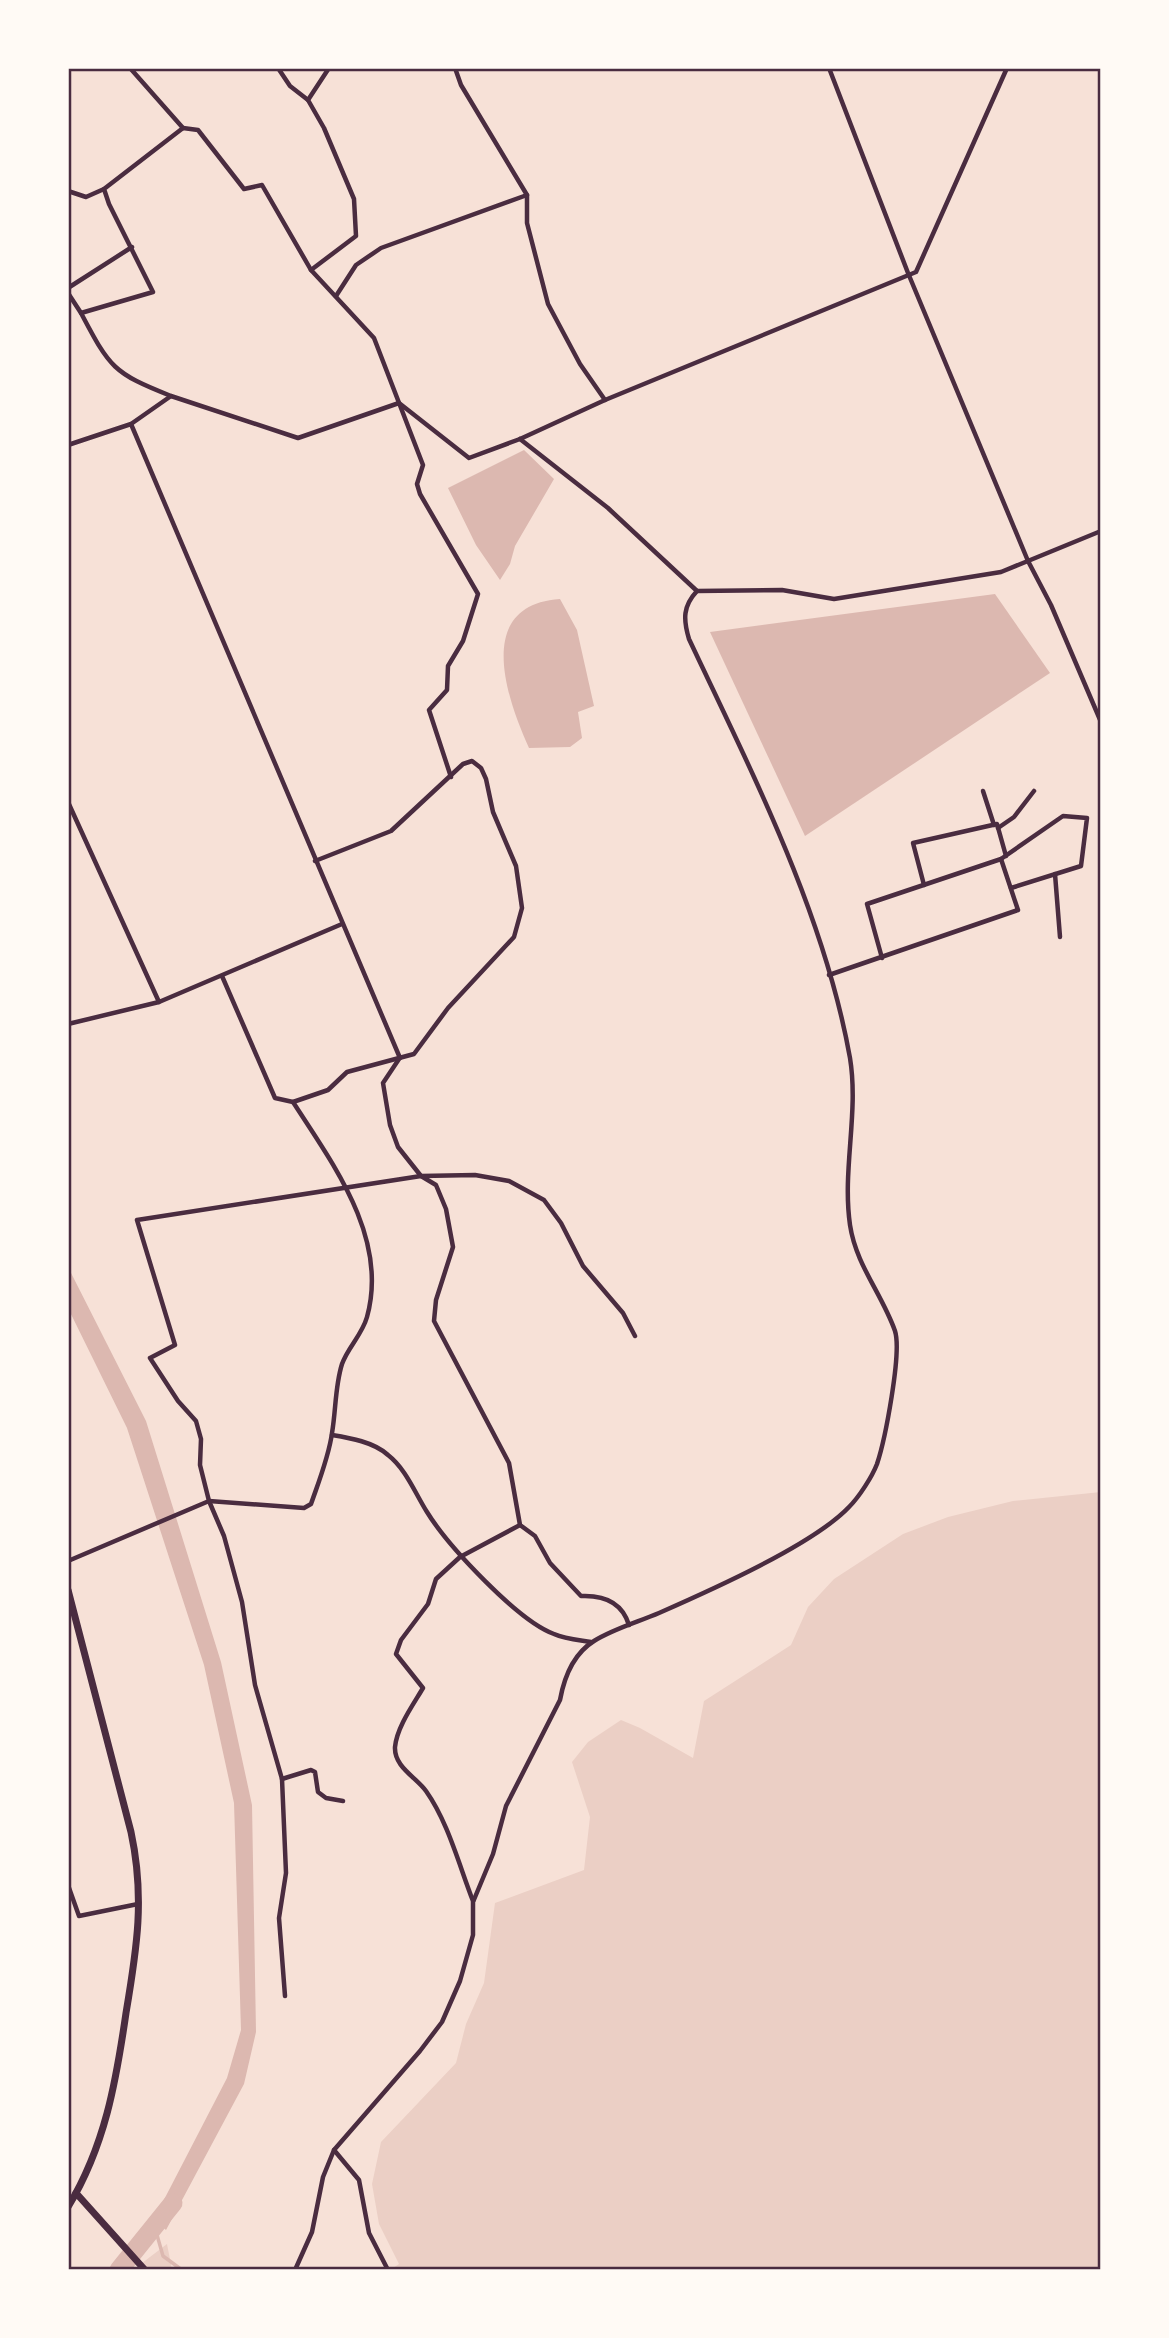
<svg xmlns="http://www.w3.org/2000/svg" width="1169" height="2338" viewBox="0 0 1169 2338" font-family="Literata,serif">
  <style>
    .green { fill: #ebcfc5 }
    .water { fill: #dcb8b0 }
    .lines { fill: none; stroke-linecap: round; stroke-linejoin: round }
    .stream { stroke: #dcb8b0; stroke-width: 3.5 }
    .river { stroke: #dcb8b0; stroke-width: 19 }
    .minor { stroke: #4a2c40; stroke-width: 4.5 }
    .secondary { stroke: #4a2c40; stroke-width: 7 }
    .neatline { fill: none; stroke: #4a2c40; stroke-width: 2.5 }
  </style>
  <rect width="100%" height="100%" fill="#f7e1d7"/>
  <!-- green -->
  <g class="green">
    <polygon points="1101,1492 1101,2270 390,2270 399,2264 379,2224 372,2184 381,2142 456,2063 466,2024 484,1983 495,1903 584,1870 590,1817 572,1762 588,1742 621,1720 640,1728 693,1758 704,1701 791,1645 808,1607 834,1579 903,1534 948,1517 1013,1501"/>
    <polygon points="167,2244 172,2270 133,2270"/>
  </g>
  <!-- water -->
  <g class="water">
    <polygon points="524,450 554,479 515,546 510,564 500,580 476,545 448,488"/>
    <polygon points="995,594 1050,673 805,836 710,632"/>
    <path d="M560,599L577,630L594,706L578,712L582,738L570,747L529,748C506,697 474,605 560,599Z"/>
    <polygon points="68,1267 146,1421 221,1662 252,1805 256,2032 244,2084 166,2230 154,2219 227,2078 241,2030 234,1803 204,1665 127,1428 68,1308"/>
  </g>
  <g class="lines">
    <!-- stream -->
    <polyline class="stream" points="155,2228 163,2256 182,2270"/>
    <!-- river -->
    <polyline class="river" points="119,2270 173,2203"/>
    <!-- minor -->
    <g class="minor">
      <polyline points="130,68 183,128"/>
      <polyline points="278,68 290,86 308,100"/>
      <polyline points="455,68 461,85 527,195 527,223 548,304 580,364 605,400"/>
      <polyline points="829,68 908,273 1028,561 1051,605 1101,722"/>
      <polyline points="68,191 86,197 104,189"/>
      <polyline points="311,270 356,236 354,199 324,128 308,100 329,68"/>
      <polyline points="68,288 132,247"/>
      <polyline points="68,293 81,313 153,292 109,204 104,189 183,128 198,130 244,189 262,185 311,270 374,338 423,465 417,484 420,494 478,594 463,641 448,666 447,690 429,710 451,777"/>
      <polyline points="336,296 356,265 381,248 527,195"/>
      <path d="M81,313C110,368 113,373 171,396"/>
      <polyline points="131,424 400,1058"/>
      <polyline points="520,439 608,508 697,591 782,590 834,599 1001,572 1101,531"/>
      <polyline points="68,445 131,424 171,396 298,438 399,403 469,458 520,439 605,400 916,272 1007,68"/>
      <polyline points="983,791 994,825"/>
      <polyline points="68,802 159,1002"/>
      <polyline points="998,828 1014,817 1034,791"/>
      <polyline points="1055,874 1060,937"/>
      <polyline points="924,885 913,843 997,824 1006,856"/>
      <polyline points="882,958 867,904 1001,859 1063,816 1087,818 1081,866 1011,888"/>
      <polyline points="829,975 1018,910 1001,859"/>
      <polyline points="222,976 275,1098 293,1102 328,1090 347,1072 414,1054 448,1008 514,937 522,908 516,866 493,812 486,779 481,768 472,761 463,764 391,831 315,861"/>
      <polyline points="68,1024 159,1002 342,924"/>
      <path d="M399,1059L383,1083L390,1125L398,1147L421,1176L436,1185L446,1209L453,1247L436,1300L434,1321L509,1463L520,1525L535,1536L550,1563L581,1596C603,1595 622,1602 629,1625"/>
      <path d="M332,1435C350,1438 374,1442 388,1455C406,1469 415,1493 427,1512C448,1546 518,1621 554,1634C565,1639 579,1640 591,1642"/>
      <path d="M68,1561L209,1501L304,1508L311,1504C319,1481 329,1456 332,1433C336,1410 335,1386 342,1364C348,1347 362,1335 367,1317C389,1238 333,1164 293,1102"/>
      <polyline points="282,1779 311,1770 315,1772 318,1792 326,1798 343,1801"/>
      <polyline points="68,1885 79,1916 138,1904"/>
      <path d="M473,1901C459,1865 448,1822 426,1791C416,1777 394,1767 395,1747C397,1727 413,1705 423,1688L396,1654L401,1640L428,1604L436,1579L460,1557L520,1525"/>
      <polyline points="285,1996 279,1918 286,1873 282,1779 255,1685 242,1602 224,1536 209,1501 200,1465 201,1439 196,1421 178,1401 150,1358 175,1345 137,1220 421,1176 475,1175 509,1181 544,1200 561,1223 583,1266 623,1313 635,1336"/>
      <polyline points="334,2150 359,2180 369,2233 388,2270"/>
      <path d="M295,2270L312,2232L323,2177L334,2150L420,2051L442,2022L460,1981L473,1935V1902L493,1854L506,1806L560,1700C564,1678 573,1654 594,1641C613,1629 638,1622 659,1613C709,1591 813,1545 849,1507C859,1497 872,1477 877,1464C885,1440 902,1353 895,1331C882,1294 856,1265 850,1225C842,1170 859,1113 850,1058C824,912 752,773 689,639C683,619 683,606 697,591"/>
    </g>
    <!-- secondary -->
    <g class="secondary">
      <path d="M68,1590L131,1832C145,1897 137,1948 126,2013C116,2082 105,2146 68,2207"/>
      <polyline points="76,2193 145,2270"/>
    </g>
  </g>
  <!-- border -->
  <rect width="1169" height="2338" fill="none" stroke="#fffaf5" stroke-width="140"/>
  <rect x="70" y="70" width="1029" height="2198" class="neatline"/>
</svg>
